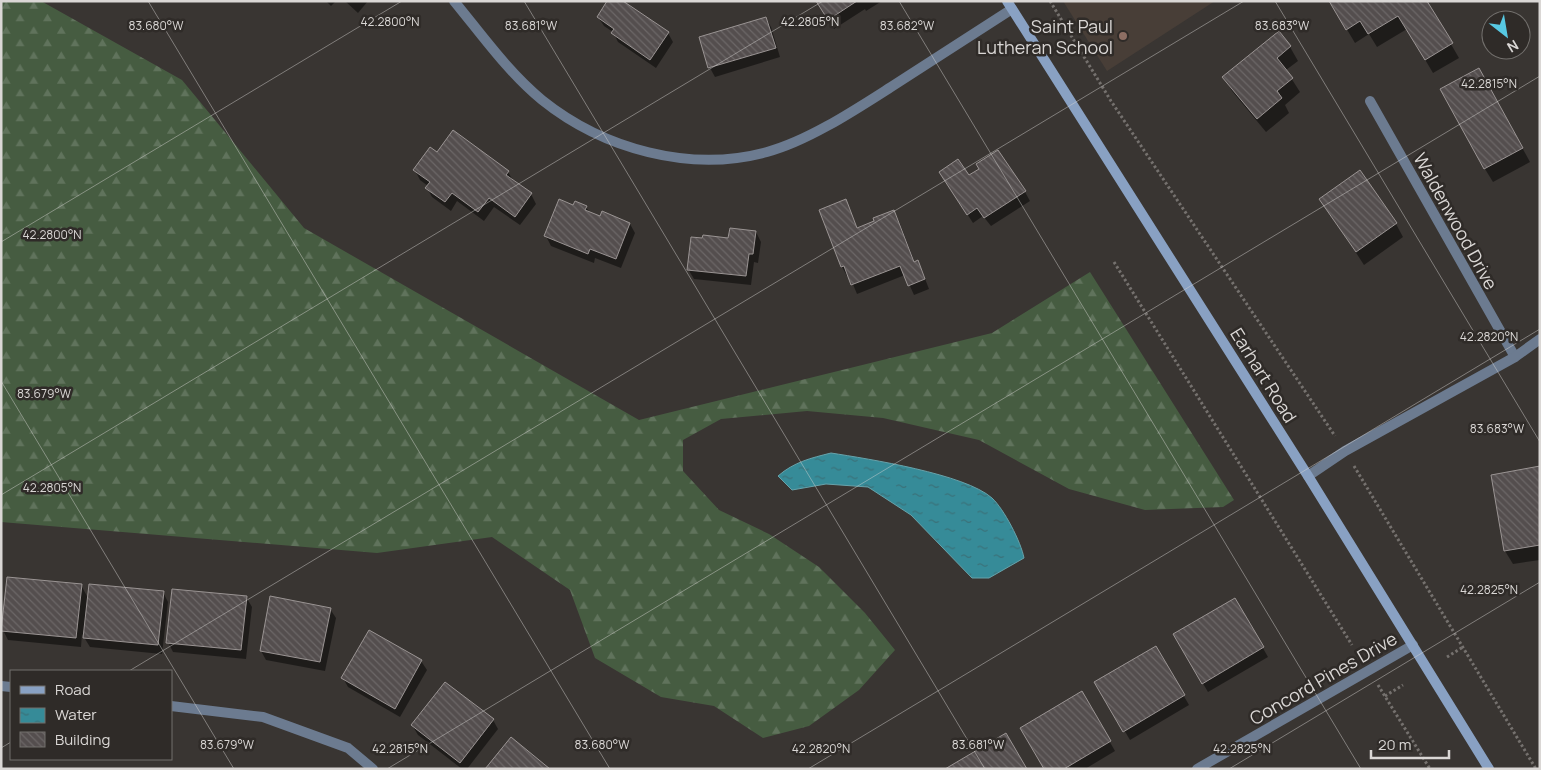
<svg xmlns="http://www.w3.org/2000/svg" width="1541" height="770" viewBox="0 0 1541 770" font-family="Manrope,sans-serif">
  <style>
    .built { fill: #483e37 }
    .forest { fill: url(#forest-firs) }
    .water { fill: url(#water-ripples); stroke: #67a2aa }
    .shadow { fill: #0007 }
    .building { fill: url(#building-back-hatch); stroke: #9a9493 }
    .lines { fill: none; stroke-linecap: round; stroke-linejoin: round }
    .path { stroke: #75716e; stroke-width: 3; stroke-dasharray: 2.5 2.5; stroke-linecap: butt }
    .street { stroke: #6c7b90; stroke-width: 10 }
    .secondary { stroke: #89a1c3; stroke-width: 10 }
    .ticks { fill: none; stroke: #dad7d5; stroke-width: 1; stroke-opacity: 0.45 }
    .education-dot { fill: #8d6e63; stroke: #2f2b28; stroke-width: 2 }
    .labels { text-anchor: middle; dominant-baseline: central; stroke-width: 5; stroke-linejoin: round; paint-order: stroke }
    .poi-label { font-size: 18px; fill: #dad7d5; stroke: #2f2b28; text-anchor: end }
    .street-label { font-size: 18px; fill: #dad7d5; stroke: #2f2b28 }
    .ticks-label { font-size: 12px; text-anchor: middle; fill: #dad7d5; stroke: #2f2b28; stroke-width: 5; stroke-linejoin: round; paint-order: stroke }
  </style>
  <defs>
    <pattern id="forest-firs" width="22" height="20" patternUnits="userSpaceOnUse" patternTransform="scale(1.25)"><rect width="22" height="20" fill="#465c41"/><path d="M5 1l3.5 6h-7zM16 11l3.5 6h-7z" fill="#60735c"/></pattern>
    <pattern id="water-ripples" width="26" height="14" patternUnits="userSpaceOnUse" patternTransform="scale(1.25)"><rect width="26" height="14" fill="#368b98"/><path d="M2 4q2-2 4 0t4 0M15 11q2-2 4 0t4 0" fill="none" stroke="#3a7179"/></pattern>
    <pattern id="building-back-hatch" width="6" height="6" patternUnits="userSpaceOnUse" patternTransform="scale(1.25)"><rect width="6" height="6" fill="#544e4e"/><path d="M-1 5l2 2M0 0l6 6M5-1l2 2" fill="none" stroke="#6c6767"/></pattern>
  </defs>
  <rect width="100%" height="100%" fill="#393532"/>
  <!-- built -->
  <polygon class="built" points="1063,1 1215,1 1107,71"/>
  <!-- forest -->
  <polygon class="forest" points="1,1 41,1 182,80 304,228 639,420 992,333 1090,272 1234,500 1223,507 1145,510 1069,489 979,440 883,418 807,411 721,419 683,440 683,471 719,510 769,534 819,567 865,613 895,650 859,690 809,726 763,738 714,706 661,697 595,658 570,590 492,537 377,553 1,522"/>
  <!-- water -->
  <path class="water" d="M831,453C869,459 965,474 992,498C1004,509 1021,542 1024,558L989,578H972L911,515L868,487L826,484L792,490L778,476C794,462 811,458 831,453Z"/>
  <!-- shadow -->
  <g class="shadow">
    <polygon points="326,1 336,1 331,6"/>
    <polygon points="345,1 368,1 358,13"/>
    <polygon points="817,1 882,1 866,11 865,9 834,29"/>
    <polygon points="1330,1 1426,1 1459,58 1433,73 1407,29 1377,47 1369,34 1355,43"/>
    <polygon points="598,17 668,33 673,42 656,68 618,42 613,32 604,26"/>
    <polygon points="766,18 771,27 780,57 715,77 710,68 700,38"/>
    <polygon points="1279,33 1290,47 1298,61 1286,70 1300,92 1285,105 1289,113 1266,132 1232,91 1224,77"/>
    <polygon points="1487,83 1530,162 1493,182 1485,169"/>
    <polygon points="437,154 508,172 514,182 531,194 536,204 520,225 494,207 484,221 457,201 451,211 432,197 427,188 428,186 420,180 415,170"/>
    <polygon points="969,177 1025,192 1030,201 991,226 983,216 973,223 946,181"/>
    <polygon points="1321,199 1396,224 1403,237 1364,265"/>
    <polygon points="845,201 858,229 876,222 894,211 899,221 915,263 917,262 922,271 929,289 914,295 905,275 857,294 849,275 847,276 842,267 820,211"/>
    <polygon points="574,207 586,207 590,213 601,217 630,224 635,233 621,268 595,258 594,263 551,246 546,236"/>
    <polygon points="756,232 761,242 758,263 754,262 751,285 694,279 688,269 729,240"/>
    <polygon points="1540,467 1540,560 1513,564 1505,551"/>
    <polygon points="81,585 88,598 163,592 168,602 162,654 90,647 82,634 81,647 8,640 3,630"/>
    <polygon points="246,597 252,607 246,659 173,652 168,642"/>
    <polygon points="1235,599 1268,657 1208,692 1174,635"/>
    <polygon points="330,609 336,618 325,671 266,660 261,651"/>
    <polygon points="369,632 421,661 427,670 400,717 348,687 343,678"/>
    <polygon points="1156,647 1189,705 1130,740 1096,682"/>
    <polygon points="1082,693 1115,751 1085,769 1045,769"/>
    <polygon points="493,720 498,729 467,769 462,769 418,735 412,725"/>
  </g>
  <!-- building -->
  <g class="building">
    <polygon points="607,1 623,1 669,32 650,60 611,33 614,29 597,17"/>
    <polygon points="816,1 857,1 828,20"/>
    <polygon points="1329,1 1427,1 1453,43 1425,60 1398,16 1368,34 1360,21 1346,30"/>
    <polygon points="766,17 776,48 708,68 699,37"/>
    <polygon points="1279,31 1291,46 1277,58 1293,78 1277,91 1282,98 1257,119 1222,77"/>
    <polygon points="1479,68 1523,148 1484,169 1440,89"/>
    <polygon points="453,130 509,171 506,175 532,193 515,217 489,198 478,212 452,193 445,202 425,188 430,182 413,170 430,147 437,152"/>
    <polygon points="998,150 1026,191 984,218 977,208 967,215 939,172 958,159 969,175 979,169 976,164"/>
    <polygon points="1360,170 1397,223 1356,252 1319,199"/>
    <polygon points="559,199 573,205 575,201 587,206 585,210 600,216 602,211 630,223 616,259 590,249 588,254 544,236"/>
    <polygon points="846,199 857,228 874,221 873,218 894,210 914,262 918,260 925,279 908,286 900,266 851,285 844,266 841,267 819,210"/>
    <polygon points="730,228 756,231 753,254 749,254 746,276 687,270 691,237 702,238 703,235 728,238"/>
    <polygon points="1540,466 1540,545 1504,551 1491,475"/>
    <polygon points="7,577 82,584 76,638 1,631"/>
    <polygon points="89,584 164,591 158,645 83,638"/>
    <polygon points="172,589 247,596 241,650 166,643"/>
    <polygon points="270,596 331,608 320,662 260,651"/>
    <polygon points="1235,598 1264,647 1202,684 1173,634"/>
    <polygon points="369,630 422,660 395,709 341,678"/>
    <polygon points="1156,646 1185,695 1123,732 1094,682"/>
    <polygon points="445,682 494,719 460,763 411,725"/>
    <polygon points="1082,691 1111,741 1064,769 1044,769 1020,728"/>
    <polygon points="1006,733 1027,769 945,769"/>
    <polygon points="511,737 550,769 485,769"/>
  </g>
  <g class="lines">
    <!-- path -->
    <g class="path">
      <polyline points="1050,1 1111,101 1335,436"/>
      <polyline points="1114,262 1352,645"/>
      <polyline points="1354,466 1536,769"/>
      <polyline points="1447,657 1463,647"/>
      <polyline points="1378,685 1430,769"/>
      <polyline points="1385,696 1403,685"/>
    </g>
    <!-- street -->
    <g class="street">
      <path d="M454,1C482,35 508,72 542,100C603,149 690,173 767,152C808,141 855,110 891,87C931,61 971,35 1012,9"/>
      <polyline points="1370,101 1515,357"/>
      <polyline points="1308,476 1345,451 1515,357 1540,339"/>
      <polyline points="1,686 11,687"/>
      <polyline points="171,706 263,717 348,748 373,769"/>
      <polyline points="1197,769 1413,645"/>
    </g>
    <!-- secondary -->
    <polyline class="secondary" points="1007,1 1308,476 1489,769"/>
  </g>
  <!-- ticks -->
  <path class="ticks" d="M148,1L610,769M524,1L985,769M899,1L1361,769M1275,1L1540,442M1,242L402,1M1,381L234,769M1,495L823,1M129,671L1244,1M1,748L11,742M387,769L1540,76M808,769L1540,329M1229,769L1540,582"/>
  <!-- markers -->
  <circle class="education-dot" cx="1123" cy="36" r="5"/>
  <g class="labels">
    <!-- poi labels -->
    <g class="poi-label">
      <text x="1113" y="26">Saint Paul<tspan x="1113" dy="21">Lutheran School</tspan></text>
    </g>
    <!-- street labels -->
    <g class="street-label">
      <text transform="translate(1456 221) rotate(61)">Waldenwood Drive</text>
      <text transform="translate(1264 375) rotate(58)">Earhart Road</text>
      <text transform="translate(1323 678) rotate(-30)">Concord Pines Drive</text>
    </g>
  </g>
  <g class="ticks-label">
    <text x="390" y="26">42.2800°N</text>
    <text x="810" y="26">42.2805°N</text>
    <text x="156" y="30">83.680°W</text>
    <text x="531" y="30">83.681°W</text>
    <text x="907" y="30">83.682°W</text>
    <text x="1282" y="30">83.683°W</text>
    <text x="1489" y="88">42.2815°N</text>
    <text x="52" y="239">42.2800°N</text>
    <text x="1489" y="341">42.2820°N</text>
    <text x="44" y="398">83.679°W</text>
    <text x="1497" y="433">83.683°W</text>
    <text x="52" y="492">42.2805°N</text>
    <text x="1489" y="594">42.2825°N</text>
    <text x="227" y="749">83.679°W</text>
    <text x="602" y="749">83.680°W</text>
    <text x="978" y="749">83.681°W</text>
    <text x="400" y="753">42.2815°N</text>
    <text x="821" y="753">42.2820°N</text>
    <text x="1242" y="753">42.2825°N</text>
  </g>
  <!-- border -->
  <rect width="1541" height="770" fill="none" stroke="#dad7d5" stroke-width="5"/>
  <!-- legend -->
  <rect x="10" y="670" width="162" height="90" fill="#2f2b28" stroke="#73706d"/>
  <rect x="20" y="686" width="25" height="8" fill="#89a1c3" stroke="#73706d"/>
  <text x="55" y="695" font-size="15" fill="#dad7d5">Road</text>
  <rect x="20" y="708" width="25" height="15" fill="url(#water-ripples)" stroke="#73706d"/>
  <text x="55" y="720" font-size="15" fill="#dad7d5">Water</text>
  <rect x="20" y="732" width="25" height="15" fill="url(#building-back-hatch)" stroke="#73706d"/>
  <text x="55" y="745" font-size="15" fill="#dad7d5">Building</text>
  <!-- north arrow -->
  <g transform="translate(1506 35) rotate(149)"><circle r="24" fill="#2f2b28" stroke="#73706d"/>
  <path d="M0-4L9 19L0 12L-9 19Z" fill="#57c9e3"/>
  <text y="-8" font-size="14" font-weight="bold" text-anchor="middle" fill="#dad7d5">N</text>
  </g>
  <!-- scale -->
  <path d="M1371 750v8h78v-8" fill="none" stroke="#dad7d5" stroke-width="2.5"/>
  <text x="1378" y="750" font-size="15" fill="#dad7d5" stroke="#2f2b28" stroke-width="4" paint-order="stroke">20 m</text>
</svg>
